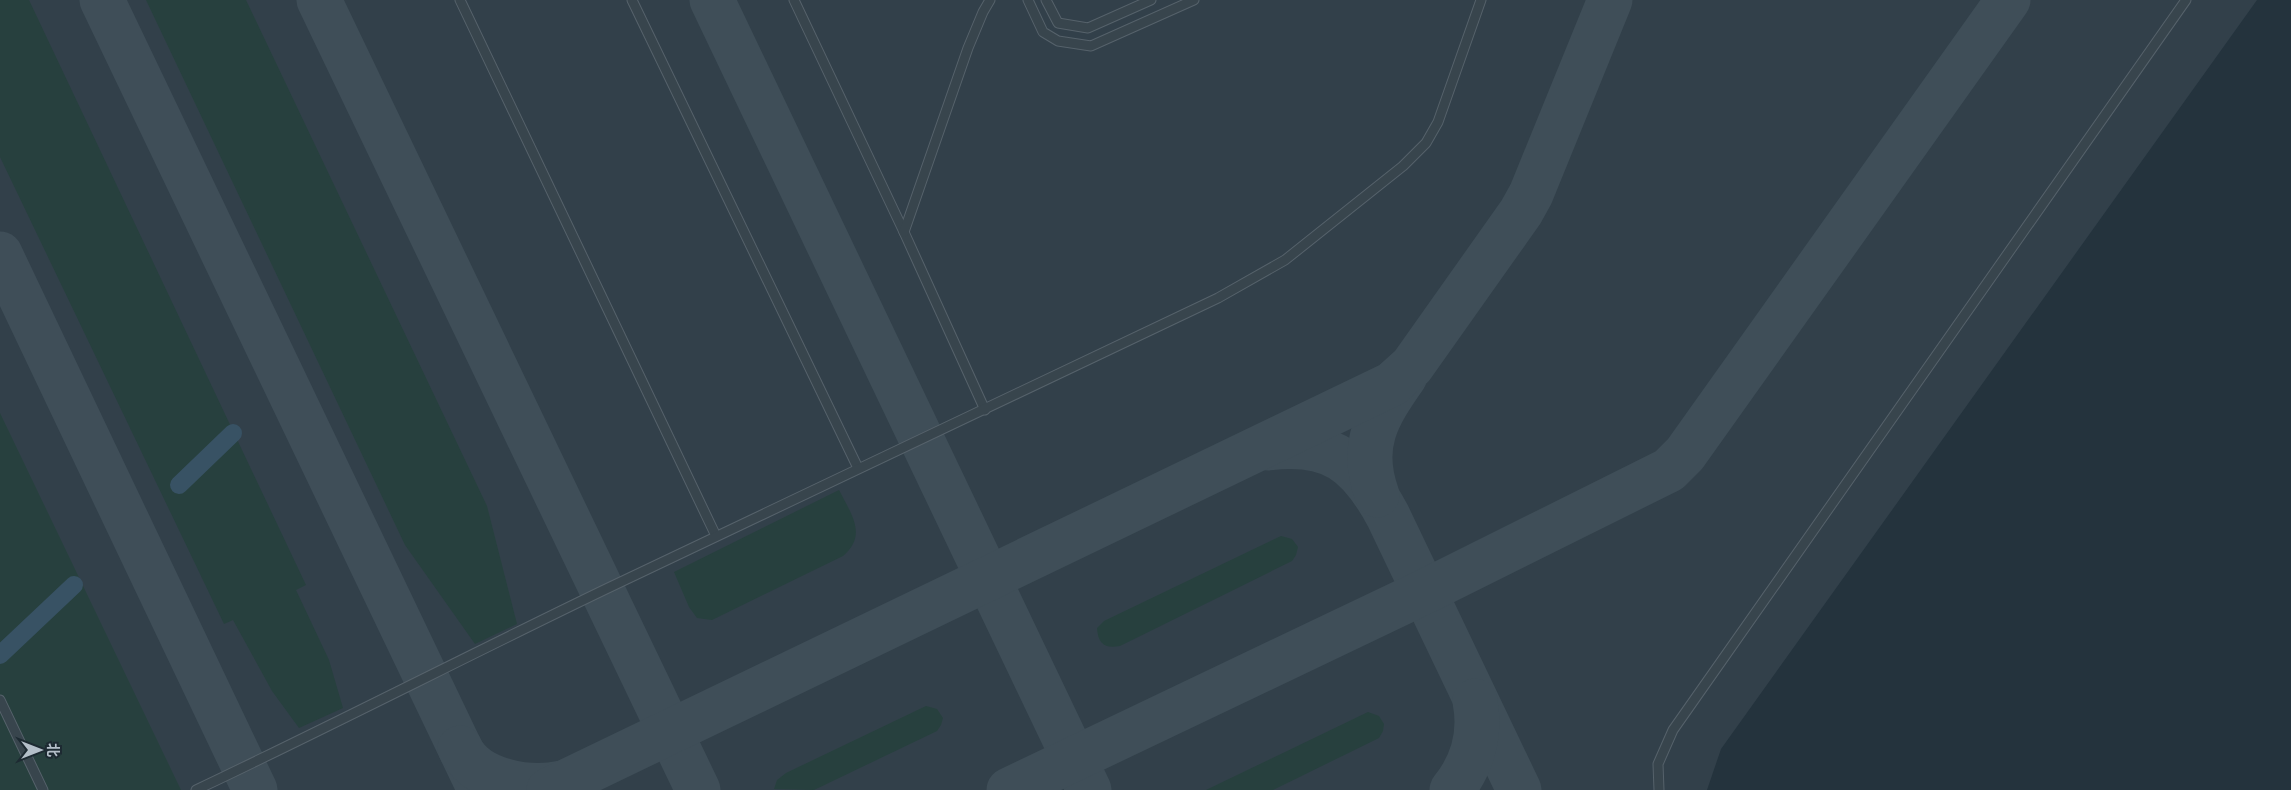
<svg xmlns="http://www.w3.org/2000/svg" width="2291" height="790" viewBox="0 0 2291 790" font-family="Manrope,'Noto Sans SC',sans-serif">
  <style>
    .airport { fill: #32404a }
    .green { fill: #27403e }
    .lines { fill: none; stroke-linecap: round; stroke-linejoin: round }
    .canal { stroke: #385264; stroke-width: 18 }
    .taxiway { stroke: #3f4e58; stroke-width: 45 }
    .service-casing { stroke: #56626b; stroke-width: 11 }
    .service { stroke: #38454d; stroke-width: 9 }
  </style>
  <rect width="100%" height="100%" fill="#24333d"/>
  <!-- airport -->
  <polygon class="airport" points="0,0 2257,0 1721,749 1707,790 0,790"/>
  <!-- green -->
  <g class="green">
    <polygon points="0,0 29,0 306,585 296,590 329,660 343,708 299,728 272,691 233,620 224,624 0,157"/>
    <polygon points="146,0 246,0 487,506 517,624 475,644 405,545"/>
    <polygon points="0,413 181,790 0,790"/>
    <path d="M839,490C851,514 868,535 843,556L712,620L697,618L689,607L674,572Z"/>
    <path d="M1281,536L1292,539L1298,547L1296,555L1292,561L1120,646C1105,649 1098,644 1097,628L1104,621Z"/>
    <polygon points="926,706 937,709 943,718 941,725 937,731 814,790 774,789 777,780 786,773"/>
    <polygon points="1368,712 1379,716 1384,724 1383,731 1379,738 1273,790 1206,790"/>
  </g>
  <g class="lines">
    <!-- canal -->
    <g class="canal">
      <polyline points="179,485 233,433"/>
      <polyline points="0,655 74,585"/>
    </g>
    <!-- taxiway -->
    <g class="taxiway">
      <polyline points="102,0 480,790"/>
      <polyline points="319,0 698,790"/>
      <polyline points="712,0 1089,790"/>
      <polyline points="0,254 255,790"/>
      <path d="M1268,448C1331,440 1359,462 1388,516L1519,790"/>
      <path d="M1377,495C1359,445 1377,416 1405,376"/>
      <path d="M460,748C476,782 530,790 562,783L555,790"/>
      <polyline points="549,790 1392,384 1412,366 1521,212 1531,194 1610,0"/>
      <polyline points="1009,790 1424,592 1669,470 1685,454 2008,0"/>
      <path d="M1452,790C1473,764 1481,733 1475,701"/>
    </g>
    <!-- service casing -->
    <g class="service-casing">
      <g id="service">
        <polyline points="460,0 716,536"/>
        <polyline points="632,0 858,468"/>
        <polyline points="794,0 904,232 985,410"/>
        <polyline points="1028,0 1043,32 1058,41 1091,46 1194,0"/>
        <polyline points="1046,0 1058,23 1088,28 1151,0"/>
        <polyline points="904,232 968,48 983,12 990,0"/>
        <polyline points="0,700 43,790"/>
        <path d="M196,790C333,725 469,655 606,589C809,491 1014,396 1218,298L1285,260L1403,166L1426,143L1438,122L1481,0"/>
        <polyline points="1659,790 1658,764 1673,730 2186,0"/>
      </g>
    </g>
    <!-- service -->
    <use href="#service" class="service"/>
  </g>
  <!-- north arrow -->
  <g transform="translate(40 750) rotate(90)" stroke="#1d2a32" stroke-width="4" paint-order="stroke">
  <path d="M0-4L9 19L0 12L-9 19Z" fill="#b4bfc9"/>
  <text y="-8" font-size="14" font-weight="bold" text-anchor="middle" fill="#b4bfc9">北</text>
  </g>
</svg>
